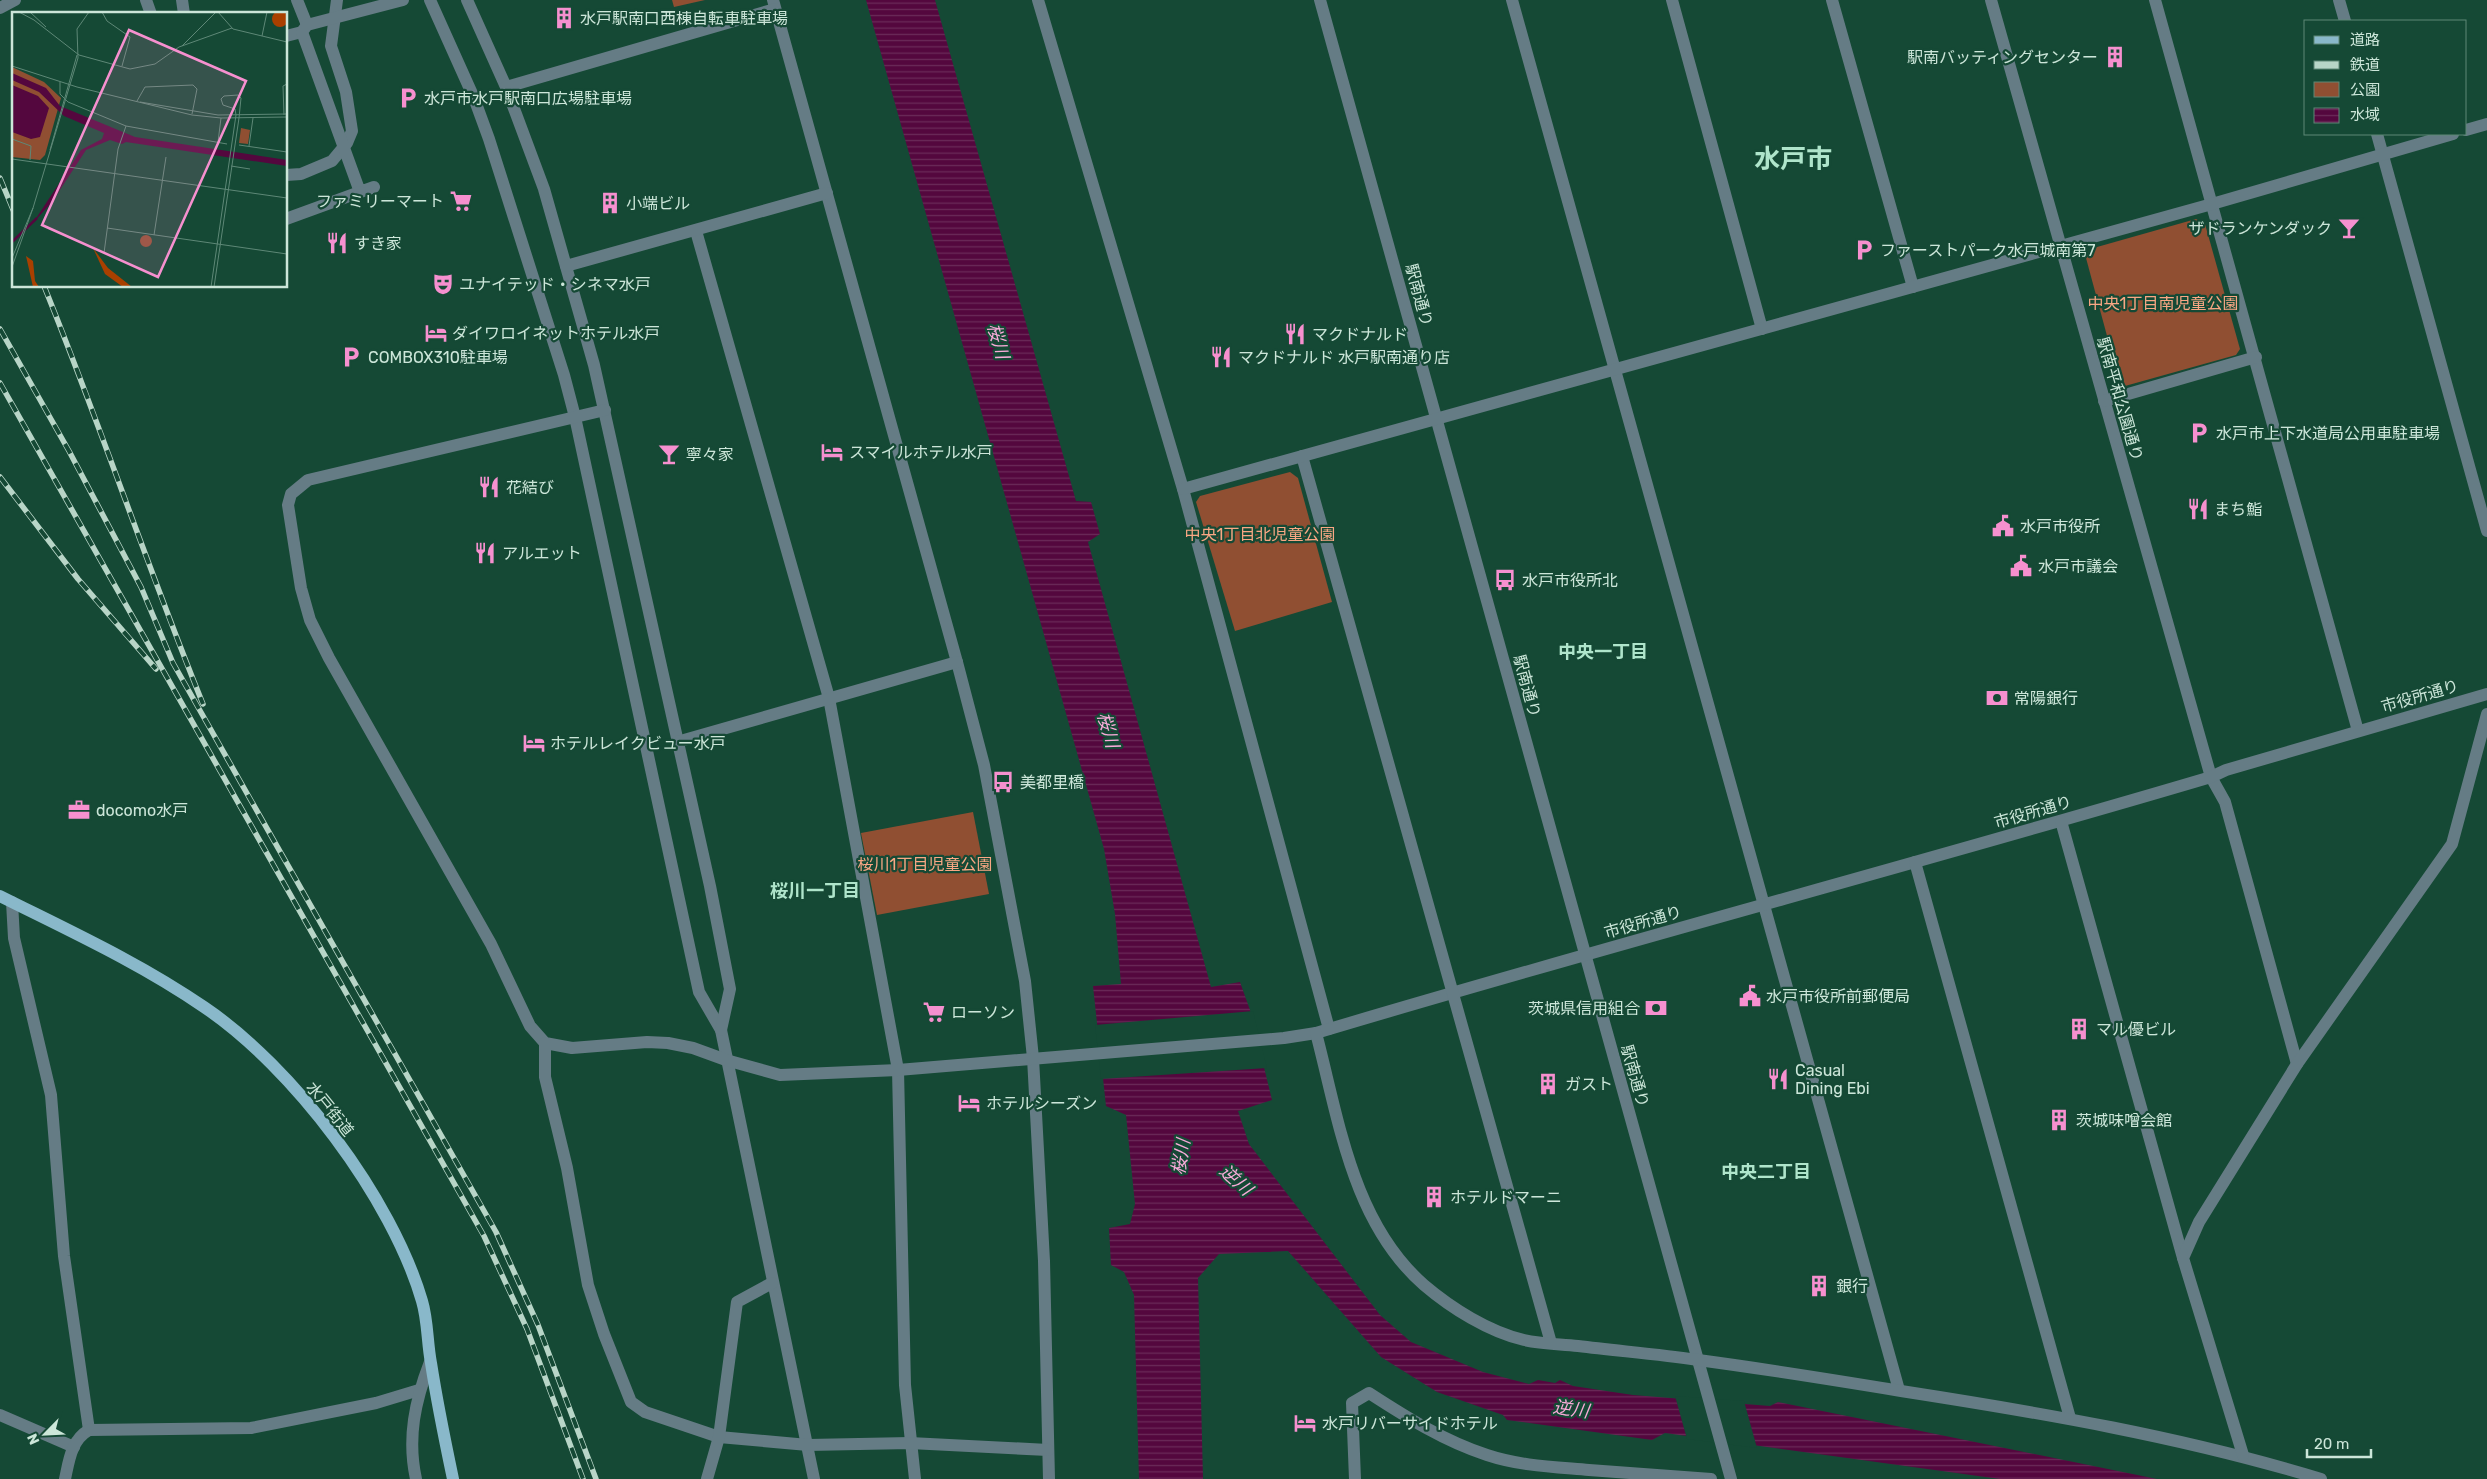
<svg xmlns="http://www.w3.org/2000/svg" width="2487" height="1479" viewBox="0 0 2487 1479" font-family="Rubik,'Noto Sans JP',sans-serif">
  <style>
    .green { fill: #904f32 }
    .water { fill: url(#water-rules) }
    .pier { fill: #154935 }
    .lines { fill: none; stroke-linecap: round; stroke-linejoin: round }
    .minor { stroke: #657c85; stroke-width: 12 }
    .major { stroke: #89b8ca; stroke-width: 12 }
    .rail-casing { stroke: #b8d5c7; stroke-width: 5.5 }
    .rail { stroke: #154935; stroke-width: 4; stroke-dasharray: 11; stroke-linecap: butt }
    .labels { text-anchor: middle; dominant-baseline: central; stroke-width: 4.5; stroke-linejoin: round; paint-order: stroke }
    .poi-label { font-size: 16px; fill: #cce6d9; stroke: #154935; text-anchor: start }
    .street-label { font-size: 16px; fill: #cce6d9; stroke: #154935 }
    .park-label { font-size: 16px; fill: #f9a784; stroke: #154935 }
    .water-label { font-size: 18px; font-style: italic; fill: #f9abd9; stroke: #154935 }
    .neighbourhood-label { font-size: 18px; font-weight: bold; fill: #afe5cb; stroke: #154935 }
    .town-label { font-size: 26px; font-weight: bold; fill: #afe5cb; stroke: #154935 }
    .inset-river { fill: none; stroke: #54073e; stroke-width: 2.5 }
    .inset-road { fill: none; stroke: #5e8877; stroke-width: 1 }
    .view { fill: #f690cf; fill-opacity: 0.15; stroke: #f690cf; stroke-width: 2.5 }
    .inset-edge { fill: none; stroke: #cce6d9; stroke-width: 2.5 }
  </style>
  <defs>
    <pattern id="water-rules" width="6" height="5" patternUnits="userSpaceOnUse" patternTransform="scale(1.25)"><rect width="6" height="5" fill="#54073e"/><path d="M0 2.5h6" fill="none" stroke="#6b2b59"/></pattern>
  </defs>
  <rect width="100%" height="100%" fill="#154935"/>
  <!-- green -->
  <g class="green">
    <polygon points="672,0 705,0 674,7"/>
    <polygon points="2196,219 2205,224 2240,349 2236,355 2125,386 2120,384 2086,258 2090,249"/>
    <polygon points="1290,472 1298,478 1332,602 1235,631 1196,502 1200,496"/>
    <polygon points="973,812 989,894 877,915 861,833"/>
  </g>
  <!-- water -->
  <polygon class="water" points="866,0 935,0 1076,501 1091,502 1100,534 1088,542 1211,987 1240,982 1250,1010 1272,1100 1238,1111 1249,1144 1380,1315 1411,1342 1483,1372 1529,1384 1538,1380 1555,1383 1560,1380 1573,1386 1633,1395 1770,1406 1778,1402 2157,1479 2000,1479 1665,1433 1652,1440 1507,1420 1503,1415 1437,1392 1381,1357 1288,1251 1219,1254 1198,1278 1203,1479 1139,1479 1134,1295 1124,1272 1111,1265 1109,1228 1130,1224 1135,1204 1126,1115 1106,1106 1093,986 1121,984 1115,914 1104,849"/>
  <!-- pier -->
  <g class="pier">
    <polygon points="1253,1011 1267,1068 1101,1079 1095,1025"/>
    <polygon points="1675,1396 1744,1401 1757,1448 1687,1439"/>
  </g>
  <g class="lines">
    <!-- minor -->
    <g class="minor">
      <polyline points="146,0 151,14"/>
      <polyline points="182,0 184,14"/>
      <polyline points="297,0 307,25"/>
      <polyline points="430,0 474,98 489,139 564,375 575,417 699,992 721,1030 814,1479"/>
      <polyline points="467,0 506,87 544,189 594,365 710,886 730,989 721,1030"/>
      <polyline points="773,0 957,662 984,765 1025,981 1033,1058 1044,1261 1049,1479"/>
      <polyline points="1038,0 1183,489 1329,1029"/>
      <polyline points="1320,0 1731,1479"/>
      <polyline points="1512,0 1899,1390"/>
      <polyline points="1672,0 1762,329"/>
      <polyline points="1832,0 1913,287"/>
      <polyline points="1991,0 2211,777 2225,802 2297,1064"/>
      <polyline points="2155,0 2358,731"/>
      <polyline points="2339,0 2345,21"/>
      <polyline points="0,8 15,0"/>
      <polyline points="286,36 302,32"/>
      <polyline points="506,87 775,9"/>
      <polyline points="2466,130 2487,124"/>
      <polyline points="2377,134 2487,531"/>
      <polyline points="286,175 301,174 332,161 347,143 352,131 346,92 331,46 337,0"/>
      <polyline points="374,187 360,192 302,32 307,25 403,0"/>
      <polyline points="286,219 360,192"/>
      <polyline points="696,231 829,698 898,1070 905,1385 915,1479"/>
      <polyline points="566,266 827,193"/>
      <polyline points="2104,401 2256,357"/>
      <path d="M605,410L308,480L291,494L288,505L301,588L310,620L329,658L491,944L530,1026L545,1043L572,1048L647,1042L668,1043L693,1048L726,1060L780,1075L898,1070L1284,1038L1316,1033C1613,944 1914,865 2211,777L2226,770L2487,694"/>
      <polyline points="1302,456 1551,1343"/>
      <polyline points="1183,489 2212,204 2453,134"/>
      <polyline points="677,742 957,662"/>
      <polyline points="2061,821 2183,1258"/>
      <polyline points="1915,862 2070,1418"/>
      <polyline points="12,902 14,938 51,1095 64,1256 89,1430"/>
      <path d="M1316,1033C1339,1120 1352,1222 1424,1285C1451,1308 1489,1332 1524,1340C1541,1344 1560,1344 1578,1346C1618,1351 1658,1354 1698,1360C1766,1369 1834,1380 1901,1391C2043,1413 2183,1437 2321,1479"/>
      <polyline points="545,1043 545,1077 567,1168 588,1285 604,1334 631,1402 645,1412 719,1437 808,1445 910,1443 1048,1450"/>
      <polyline points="0,1415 74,1447"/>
      <polyline points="2243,1455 2183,1258 2199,1222 2297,1064 2452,844 2487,714"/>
      <path d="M65,1479C69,1461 71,1440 89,1430L251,1428L376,1403L419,1390"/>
      <path d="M416,1479C407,1438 415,1401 430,1362"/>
      <polyline points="707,1479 719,1437 737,1302 772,1283"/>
      <path d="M1355,1479L1352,1403L1369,1393C1406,1417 1444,1441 1487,1455C1520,1466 1555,1467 1589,1470C1630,1473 1670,1476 1711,1479"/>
    </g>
    <!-- major -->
    <path class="major" d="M0,896C70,931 140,963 204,1007C293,1067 392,1198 422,1301C428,1321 427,1342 431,1363C437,1402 445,1441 453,1479"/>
    <!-- rail casing -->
    <g class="rail-casing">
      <g id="rail">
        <polyline points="0,178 14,212"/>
        <path d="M44,286C100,424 147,566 203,704"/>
        <polyline points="0,329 69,451 141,587 173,663 496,1232 538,1325 596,1479"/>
        <polyline points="0,383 484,1236 527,1329 583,1479"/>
        <polyline points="0,477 78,579 156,669"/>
      </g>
    </g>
    <!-- rail -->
    <use href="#rail" class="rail"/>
  </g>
  <!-- icons -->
  <defs>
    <g id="building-bare" transform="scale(1.725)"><path d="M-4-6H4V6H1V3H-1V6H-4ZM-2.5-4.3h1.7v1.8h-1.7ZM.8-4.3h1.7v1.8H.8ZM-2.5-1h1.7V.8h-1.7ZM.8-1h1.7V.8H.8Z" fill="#f690cf" stroke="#154935" stroke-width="2.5" paint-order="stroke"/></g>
    <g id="parking-bare" transform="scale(1.725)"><path d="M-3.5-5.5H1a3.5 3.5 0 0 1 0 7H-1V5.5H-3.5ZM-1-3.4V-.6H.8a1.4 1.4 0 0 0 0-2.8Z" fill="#f690cf" stroke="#154935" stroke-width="2.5" paint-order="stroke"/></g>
    <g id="supermarket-bare" transform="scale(1.725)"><path d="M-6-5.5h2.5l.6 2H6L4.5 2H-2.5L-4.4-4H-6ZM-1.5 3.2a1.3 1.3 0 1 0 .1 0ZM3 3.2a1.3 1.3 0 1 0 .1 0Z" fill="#f690cf" stroke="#154935" stroke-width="2.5" paint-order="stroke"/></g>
    <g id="bar-bare" transform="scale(1.725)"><path d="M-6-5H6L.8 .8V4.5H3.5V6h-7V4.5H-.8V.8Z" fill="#f690cf" stroke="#154935" stroke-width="2.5" paint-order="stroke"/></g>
    <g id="restaurant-bare" transform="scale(1.725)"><path d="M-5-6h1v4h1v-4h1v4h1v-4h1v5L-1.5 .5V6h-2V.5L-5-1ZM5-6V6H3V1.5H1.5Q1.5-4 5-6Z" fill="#f690cf" stroke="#154935" stroke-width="2.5" paint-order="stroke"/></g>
    <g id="theatre-bare" transform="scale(1.725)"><path d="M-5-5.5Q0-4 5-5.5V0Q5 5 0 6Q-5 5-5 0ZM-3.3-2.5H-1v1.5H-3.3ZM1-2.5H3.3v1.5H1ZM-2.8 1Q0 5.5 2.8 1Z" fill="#f690cf" stroke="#154935" stroke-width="2.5" paint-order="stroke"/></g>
    <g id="hotel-bare" transform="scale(1.725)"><path d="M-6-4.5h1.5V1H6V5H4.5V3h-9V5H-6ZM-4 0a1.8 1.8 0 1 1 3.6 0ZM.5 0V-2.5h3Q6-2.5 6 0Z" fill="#f690cf" stroke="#154935" stroke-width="2.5" paint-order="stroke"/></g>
    <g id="civic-bare" transform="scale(1.725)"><path d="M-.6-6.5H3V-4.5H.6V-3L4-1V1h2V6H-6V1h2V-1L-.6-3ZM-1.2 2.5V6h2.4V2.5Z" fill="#f690cf" stroke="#154935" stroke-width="2.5" paint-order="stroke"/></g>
    <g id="bus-bare" transform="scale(1.725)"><path d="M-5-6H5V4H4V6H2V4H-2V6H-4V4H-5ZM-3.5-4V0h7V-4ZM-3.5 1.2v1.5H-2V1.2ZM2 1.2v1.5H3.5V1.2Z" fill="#f690cf" stroke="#154935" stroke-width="2.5" paint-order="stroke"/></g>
    <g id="bank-bare" transform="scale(1.725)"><path d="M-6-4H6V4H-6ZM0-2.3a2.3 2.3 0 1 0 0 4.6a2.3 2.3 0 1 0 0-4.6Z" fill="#f690cf" stroke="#154935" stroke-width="2.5" paint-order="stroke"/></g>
    <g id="office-bare" transform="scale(1.725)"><path d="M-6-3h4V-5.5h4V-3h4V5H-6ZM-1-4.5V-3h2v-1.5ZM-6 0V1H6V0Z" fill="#f690cf" stroke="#154935" stroke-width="2.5" paint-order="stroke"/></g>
  </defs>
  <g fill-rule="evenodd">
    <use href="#building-bare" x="564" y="18"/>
    <use href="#building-bare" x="2115" y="57"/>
    <use href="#parking-bare" x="408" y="98"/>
    <use href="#supermarket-bare" x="461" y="201"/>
    <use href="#building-bare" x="610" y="203"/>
    <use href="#bar-bare" x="2349" y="228"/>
    <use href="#restaurant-bare" x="337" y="243"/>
    <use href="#parking-bare" x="1864" y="250"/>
    <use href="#theatre-bare" x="443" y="284"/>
    <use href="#hotel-bare" x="436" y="333"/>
    <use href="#restaurant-bare" x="1295" y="334"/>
    <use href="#parking-bare" x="351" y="357"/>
    <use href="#restaurant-bare" x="1221" y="357"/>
    <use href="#parking-bare" x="2199" y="433"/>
    <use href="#hotel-bare" x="832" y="452"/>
    <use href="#bar-bare" x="669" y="454"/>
    <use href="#restaurant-bare" x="489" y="487"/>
    <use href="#restaurant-bare" x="2198" y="509"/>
    <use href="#civic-bare" x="2003" y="526"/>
    <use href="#restaurant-bare" x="485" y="553"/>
    <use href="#civic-bare" x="2021" y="566"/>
    <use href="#bus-bare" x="1505" y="580"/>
    <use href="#bank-bare" x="1997" y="698"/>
    <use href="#hotel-bare" x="534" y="743"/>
    <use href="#bus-bare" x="1003" y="782"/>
    <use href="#office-bare" x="79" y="810"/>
    <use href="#civic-bare" x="1750" y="996"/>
    <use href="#bank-bare" x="1656" y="1008"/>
    <use href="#supermarket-bare" x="934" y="1012"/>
    <use href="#building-bare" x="2079" y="1029"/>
    <use href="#restaurant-bare" x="1778" y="1079"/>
    <use href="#building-bare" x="1548" y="1084"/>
    <use href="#hotel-bare" x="969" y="1103"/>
    <use href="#building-bare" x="2059" y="1120"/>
    <use href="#building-bare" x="1434" y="1197"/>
    <use href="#building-bare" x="1819" y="1286"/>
    <use href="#hotel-bare" x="1305" y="1423"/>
  </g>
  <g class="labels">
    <!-- poi labels -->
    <g class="poi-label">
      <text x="580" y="18">水戸駅南口西棟自転車駐車場</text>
      <text x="2098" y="57" text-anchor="end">駅南バッティングセンター</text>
      <text x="424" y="98">水戸市水戸駅南口広場駐車場</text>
      <text x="444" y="201" text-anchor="end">ファミリーマート</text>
      <text x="626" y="203">小端ビル</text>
      <text x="2332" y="228" text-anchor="end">ザドランケンダック</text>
      <text x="354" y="243">すき家</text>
      <text x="1880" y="250">ファーストパーク水戸城南第7</text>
      <text x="459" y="284">ユナイテッド・シネマ水戸</text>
      <text x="452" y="333">ダイワロイネットホテル水戸</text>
      <text x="1312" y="334">マクドナルド</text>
      <text x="368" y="357">COMBOX310駐車場</text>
      <text x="1238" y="357">マクドナルド 水戸駅南通り店</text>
      <text x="2216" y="433">水戸市上下水道局公用車駐車場</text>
      <text x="849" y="452">スマイルホテル水戸</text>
      <text x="686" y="454">寧々家</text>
      <text x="506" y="487">花結び</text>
      <text x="2214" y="509">まち鮨</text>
      <text x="2020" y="526">水戸市役所</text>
      <text x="502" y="553">アルエット</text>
      <text x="2038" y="566">水戸市議会</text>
      <text x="1522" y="580">水戸市役所北</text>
      <text x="2014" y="698">常陽銀行</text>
      <text x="550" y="743">ホテルレイクビュー水戸</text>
      <text x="1020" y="782">美都里橋</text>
      <text x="96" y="810">docomo水戸</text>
      <text x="1766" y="996">水戸市役所前郵便局</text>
      <text x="1640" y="1008" text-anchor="end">茨城県信用組合</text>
      <text x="951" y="1012">ローソン</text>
      <text x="2096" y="1029">マル優ビル</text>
      <text x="1795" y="1070">Casual<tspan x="1795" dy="18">Dining Ebi</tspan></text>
      <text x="1565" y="1084">ガスト</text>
      <text x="986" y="1103">ホテルシーズン</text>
      <text x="2076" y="1120">茨城味噌会館</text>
      <text x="1450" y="1197">ホテルドマーニ</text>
      <text x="1836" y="1286">銀行</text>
      <text x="1322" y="1423">水戸リバーサイドホテル</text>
    </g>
    <!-- street labels -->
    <g class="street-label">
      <text transform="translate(1419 295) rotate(75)">駅南通り</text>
      <text transform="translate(2120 399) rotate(74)">駅南平和公園通り</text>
      <text transform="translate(1527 686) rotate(75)">駅南通り</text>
      <text transform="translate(2420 696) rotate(-16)">市役所通り</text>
      <text transform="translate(2033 812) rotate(-16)">市役所通り</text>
      <text transform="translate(1643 922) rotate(-16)">市役所通り</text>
      <text transform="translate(1635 1076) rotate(74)">駅南通り</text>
      <text transform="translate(330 1109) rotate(51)">水戸街道</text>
    </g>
    <!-- park labels -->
    <g class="park-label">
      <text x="2163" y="303">中央1丁目南児童公園</text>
      <text x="1260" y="534">中央1丁目北児童公園</text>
      <text x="925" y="864">桜川1丁目児童公園</text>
    </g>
    <!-- water labels -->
    <g class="water-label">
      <text transform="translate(998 341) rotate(74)">桜川</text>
      <text transform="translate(1108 730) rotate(74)">桜川</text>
      <text transform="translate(1181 1157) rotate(-81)">桜川</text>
      <text transform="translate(1236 1180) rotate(42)">逆川</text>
      <text transform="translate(1571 1409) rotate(8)">逆川</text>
    </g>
    <!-- neighbourhood labels -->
    <g class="neighbourhood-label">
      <text x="1603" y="652">中央一丁目</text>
      <text x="815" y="891">桜川一丁目</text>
      <text x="1766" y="1172">中央二丁目</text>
    </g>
    <!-- town labels -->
    <g class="town-label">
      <text x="1793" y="159">水戸市</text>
    </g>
  </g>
  <!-- overview -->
  <g transform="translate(12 12)">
    <rect width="275" height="275" fill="#154935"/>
    <path d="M0,55L32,70L49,86L33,143L28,148L0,145ZM229,116L238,118L236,132L227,131ZM128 229a6 6 0 1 1 12 0a6 6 0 1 1-12 0Z" fill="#904f32"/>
    <path d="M260 7a8 8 0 1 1 16 0a8 8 0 1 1-16 0ZM81,236L96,256L120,275H111L93,262ZM14,244L21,249L23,269L27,275H21Z" fill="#a94000"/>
    <path d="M0,61L34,76L48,94L123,125L275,148V154L114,130L110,132L98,128L74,138L40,190L21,211L69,138L90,127L92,121L52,104L27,80L0,68ZM0,73L26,84L37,96L28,125L19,127L0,120Z" fill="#54073e"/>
    <path class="inset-river" d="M0,230L25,206"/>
    <path class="inset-road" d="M7,0L22,8L67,43L118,57L143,52L167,35L220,16M18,0L34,15M90,0L95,9L118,25L110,54M206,0L221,17L275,30M250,24L255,0M170,34L204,0M0,54L65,75L180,103L209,106L275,105M48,70V82L56,90L114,114L215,132M125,89L133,75L181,73L185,77L180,102M128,90L206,103L275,102M272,103L271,74L275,72M0,127L19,134L18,148M206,130L209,106M227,133L275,140M237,134L241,106M38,138L65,43M0,147L275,186M219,154L238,157M95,216L275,242M142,223L154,145M92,241L106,137L114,114M0,246L21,196L66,46L65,17L77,0M0,255L21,196M199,275L224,103L223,97L211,93L209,87L212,84L226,83L229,86L227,106L202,275"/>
    <path class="view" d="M117,18L234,69L146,265L30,213Z"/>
    <rect width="275" height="275" class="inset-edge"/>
  </g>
  <!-- legend -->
  <rect x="2304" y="20" width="162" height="115" fill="#154935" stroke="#5e8877"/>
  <rect x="2314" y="36" width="25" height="8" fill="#89b8ca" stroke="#5e8877"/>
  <text x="2350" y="45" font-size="15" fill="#cce6d9">道路</text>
  <rect x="2314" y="61" width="25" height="8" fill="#b8d5c7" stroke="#5e8877"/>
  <text x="2350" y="70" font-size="15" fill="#cce6d9">鉄道</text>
  <rect x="2314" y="82" width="25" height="15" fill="#904f32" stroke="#5e8877"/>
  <text x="2350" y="95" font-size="15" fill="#cce6d9">公園</text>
  <rect x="2314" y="108" width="25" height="15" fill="url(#water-rules)" stroke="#5e8877"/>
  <text x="2350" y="120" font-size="15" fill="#cce6d9">水域</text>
  <!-- north arrow -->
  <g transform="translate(45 1434) rotate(246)" stroke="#154935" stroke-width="4" paint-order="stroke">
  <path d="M0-4L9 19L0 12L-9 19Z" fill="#cce6d9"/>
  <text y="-8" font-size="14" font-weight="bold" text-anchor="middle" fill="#cce6d9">N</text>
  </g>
  <!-- scale -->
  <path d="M2307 1449v8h64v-8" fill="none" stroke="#cce6d9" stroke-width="2.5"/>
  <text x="2314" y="1449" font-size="15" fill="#cce6d9" stroke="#154935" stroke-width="4" paint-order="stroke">20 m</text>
</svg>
